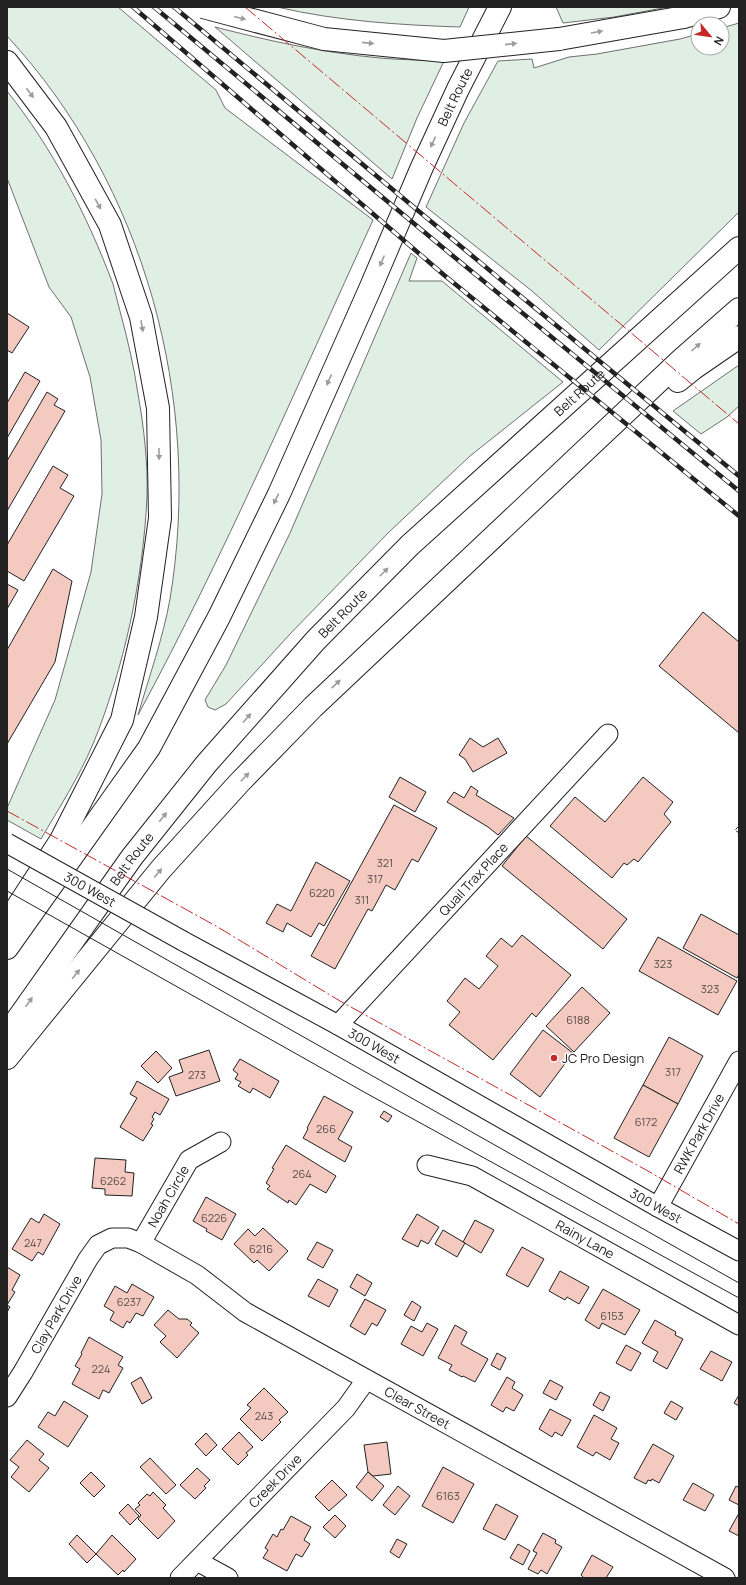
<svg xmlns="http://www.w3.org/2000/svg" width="746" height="1585" viewBox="0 0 746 1585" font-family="Manrope,sans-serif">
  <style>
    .green { fill: #e0efe3; stroke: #6f6f6f }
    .building { fill: #f3c9c0; stroke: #222 }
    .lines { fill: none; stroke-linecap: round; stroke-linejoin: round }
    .minor-casing { stroke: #222; stroke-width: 21 }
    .highway-casing { stroke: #222; stroke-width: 24 }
    .minor { stroke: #fff; stroke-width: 19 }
    .highway { stroke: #fff; stroke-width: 22 }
    .tram { stroke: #222; stroke-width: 1 }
    .rail-casing { stroke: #222; stroke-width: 4.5 }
    .rail { stroke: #fff; stroke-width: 3; stroke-dasharray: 9; stroke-linecap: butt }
    .minor-bridge-casing { stroke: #222; stroke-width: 21; stroke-linecap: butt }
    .highway-bridge-casing { stroke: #222; stroke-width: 24; stroke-linecap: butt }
    .minor-bridge { stroke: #fff; stroke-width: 19 }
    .highway-bridge { stroke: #fff; stroke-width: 22 }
    .fence { stroke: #222; stroke-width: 1; stroke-dasharray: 5 2; stroke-linecap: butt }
    .power { stroke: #c62828; stroke-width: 1; stroke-dasharray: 14 3 2 3; stroke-linecap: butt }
    .oneway { fill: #9c9c9c }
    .poi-dot { fill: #c62828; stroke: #fff; stroke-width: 1.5 }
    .labels { text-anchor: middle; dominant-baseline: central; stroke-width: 3; stroke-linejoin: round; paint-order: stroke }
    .number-label { font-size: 11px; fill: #564c4a }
    .street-label { font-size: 13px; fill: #222; stroke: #fff }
    .poi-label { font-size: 13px; fill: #222; stroke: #fff; text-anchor: start }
  </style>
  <rect width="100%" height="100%" fill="#fff"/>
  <!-- green -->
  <g class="green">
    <path d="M7,7H118L216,90L225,108L373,220C297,386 225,554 138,715C149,677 163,638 170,599C203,400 145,185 7,36Z"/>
    <path d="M277,7H469L460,27C399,25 337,21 277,7Z"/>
    <polygon points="556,7 668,7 614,17 563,23"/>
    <polygon points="739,23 739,212 599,350 532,291 426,207 464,123 498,61 532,59 534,68 569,57 597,54 680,39 698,34 698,48 722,48 722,28"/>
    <path d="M215,27C269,41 325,53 380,58C401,60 423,60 444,61L417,118L392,179Z"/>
    <path d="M7,91C53,149 87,215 113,284C116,294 118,305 121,315C128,341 134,367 138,394C144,428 148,463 147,497C143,580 124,668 93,744C79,777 59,808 41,839L7,820V808L55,700L91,572L102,494L101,440L90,377L71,317L49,287L7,178Z"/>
    <polygon points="411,253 417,258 409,281 442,281 563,382 470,456 389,532 290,634 226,704 215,710 208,707 205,700 226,665 290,533"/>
    <polygon points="739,365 739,406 727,417 701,434 673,411"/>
  </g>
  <!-- building -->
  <g class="building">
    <polygon points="7,313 29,327 12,353 7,350"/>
    <polygon points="25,372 40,381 7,438 7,403"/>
    <polygon points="47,392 58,399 54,405 65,411 7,511 7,461"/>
    <polygon points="53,466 68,475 60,488 74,496 24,581 7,571 7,545"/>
    <polygon points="53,569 72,581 55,662 7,744 7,650"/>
    <polygon points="7,584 18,590 7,609"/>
    <polygon points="703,612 739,642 739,733 659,666"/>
    <polygon points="470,738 483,747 498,738 507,753 473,772 465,759 459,755"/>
    <polygon points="400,777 426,792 415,812 389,797"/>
    <polygon points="643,777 673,802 664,814 671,822 638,862 634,859 627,865 624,863 612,878 550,826 575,797 605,822"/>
    <polygon points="471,786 478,791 476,795 514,818 498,835 488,827 447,802 454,792 464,798"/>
    <polygon points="394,805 437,828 418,862 412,859 395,890 386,885 372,911 368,909 335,969 311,956"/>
    <polygon points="526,836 627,919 603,949 502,866"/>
    <polygon points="316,862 350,881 324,926 319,923 311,937 287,923 283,932 266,923 277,904 291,911"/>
    <polygon points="701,914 739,935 739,974 737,978 683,948"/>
    <polygon points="522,935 571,975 536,1017 532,1013 493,1060 449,1025 460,1012 447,1001 465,978 479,989 498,966 486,956 501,938 512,947"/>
    <polygon points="658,937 737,981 718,1015 639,971"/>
    <polygon points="582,987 610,1013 574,1052 546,1026"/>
    <polygon points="543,1030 573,1053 540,1097 510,1074"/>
    <polygon points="669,1037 703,1056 678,1104 643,1085"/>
    <polygon points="209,1050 220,1081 176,1096 169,1077 183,1072 179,1060"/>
    <polygon points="156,1051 172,1068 158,1083 141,1066"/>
    <polygon points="240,1059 279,1081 270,1098 253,1088 250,1093 238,1086 241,1082 235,1079 238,1074 233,1070"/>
    <polygon points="137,1081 169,1099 160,1115 155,1112 152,1117 154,1119 151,1124 153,1125 143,1141 120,1127 137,1098 130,1094"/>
    <polygon points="643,1085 678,1104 649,1157 614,1138"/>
    <polygon points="324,1096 353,1112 338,1139 352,1147 345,1162 303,1138 308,1129 307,1128"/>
    <polygon points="384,1111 392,1116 388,1122 380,1117"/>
    <polygon points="286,1145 336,1176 326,1193 310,1184 296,1205 289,1200 288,1203 267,1189 270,1186 266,1183 274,1169 272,1168"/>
    <polygon points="95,1158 126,1160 125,1172 134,1173 132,1196 105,1195 105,1189 92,1188"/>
    <polygon points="206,1197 236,1214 222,1240 206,1231 207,1229 193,1221"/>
    <polygon points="44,1214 60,1224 43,1255 38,1252 32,1261 12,1249 31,1218 39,1223"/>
    <polygon points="417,1214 439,1227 428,1244 421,1240 418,1247 402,1239"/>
    <polygon points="475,1220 494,1230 481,1253 463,1242"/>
    <polygon points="263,1228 288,1251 269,1271 257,1260 254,1263 234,1244 248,1229 255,1236"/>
    <polygon points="443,1230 465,1243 457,1257 435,1244"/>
    <polygon points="317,1242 333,1250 323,1268 307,1259"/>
    <polygon points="522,1247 544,1259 528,1287 506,1275"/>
    <polygon points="7,1267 20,1275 12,1290 15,1292 7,1305 10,1307 7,1312"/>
    <polygon points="560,1271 589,1287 579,1304 567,1297 565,1300 549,1291"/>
    <polygon points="357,1274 372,1283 365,1296 350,1287"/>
    <polygon points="318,1279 338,1290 329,1307 308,1296"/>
    <polygon points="132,1284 154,1297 143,1316 136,1313 130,1323 127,1321 123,1328 110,1320 114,1312 104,1306 115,1286 127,1293"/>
    <polygon points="603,1289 640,1310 625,1335 602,1323 599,1329 585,1320"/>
    <polygon points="365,1299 386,1310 377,1326 372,1323 365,1335 350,1326"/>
    <polygon points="412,1301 421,1307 414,1321 404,1315"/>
    <polygon points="168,1310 179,1319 187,1319 192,1323 190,1325 199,1333 177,1358 160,1342 166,1336 154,1325"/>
    <polygon points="655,1320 676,1332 675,1335 683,1339 667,1369 653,1361 658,1352 642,1343"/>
    <polygon points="427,1323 438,1329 423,1356 401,1344 411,1326 422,1332"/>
    <polygon points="455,1325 467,1332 461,1344 488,1359 475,1382 463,1376 462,1377 449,1370 452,1365 438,1358"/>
    <polygon points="89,1337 123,1357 118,1365 123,1368 109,1393 103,1390 99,1399 72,1384 80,1369 75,1366 82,1354 81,1353"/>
    <polygon points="626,1345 641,1353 631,1371 616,1363"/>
    <polygon points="711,1351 732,1362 722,1381 700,1369"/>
    <polygon points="497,1353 506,1358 500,1370 491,1365"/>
    <polygon points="141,1377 152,1398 142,1404 131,1383"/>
    <polygon points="507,1377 515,1382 512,1388 523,1395 514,1411 506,1407 503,1412 491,1405"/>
    <polygon points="550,1380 563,1387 556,1400 543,1393"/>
    <polygon points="264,1388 288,1412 279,1420 281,1422 262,1441 240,1419 251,1408 247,1405"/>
    <polygon points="600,1392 610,1397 603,1411 593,1405"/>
    <polygon points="739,1395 739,1406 734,1403"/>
    <polygon points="64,1401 88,1416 68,1447 38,1427 48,1412 55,1416"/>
    <polygon points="671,1401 683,1408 676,1420 664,1413"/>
    <polygon points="550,1409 571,1420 562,1436 555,1432 552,1437 539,1429"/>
    <polygon points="594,1415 617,1428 611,1439 619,1443 610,1460 596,1452 593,1456 577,1447"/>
    <polygon points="239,1432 253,1447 246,1453 248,1455 238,1465 222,1449"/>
    <polygon points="206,1433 217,1445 206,1456 195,1444"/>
    <polygon points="27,1440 44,1454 39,1460 49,1468 29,1492 11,1477 19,1467 10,1460"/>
    <polygon points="387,1442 391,1474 373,1476 368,1472 364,1445"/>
    <polygon points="653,1444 674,1456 659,1483 652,1479 651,1481 648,1480 646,1484 634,1478"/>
    <polygon points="150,1458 176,1485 166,1494 140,1467"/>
    <polygon points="443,1467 474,1484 453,1523 422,1506"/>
    <polygon points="197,1468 210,1480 204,1486 206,1488 195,1499 180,1485"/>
    <polygon points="91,1472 105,1486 94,1497 80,1483"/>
    <polygon points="368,1472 384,1486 372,1501 356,1487"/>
    <polygon points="332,1480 347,1495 329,1511 315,1497"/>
    <polygon points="693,1483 714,1495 705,1511 683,1500"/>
    <polygon points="398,1486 410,1496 395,1515 383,1505"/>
    <polygon points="736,1486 739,1488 739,1505 729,1500"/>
    <polygon points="153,1492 166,1505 163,1508 175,1521 158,1539 138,1519 141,1515 135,1509 140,1505 138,1503 147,1494 150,1496"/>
    <polygon points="128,1504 139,1516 130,1525 119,1513"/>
    <polygon points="496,1504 518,1516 505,1540 483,1529"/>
    <polygon points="739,1513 739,1536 729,1531"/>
    <polygon points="335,1515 346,1526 335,1538 323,1527"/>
    <polygon points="291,1516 311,1527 304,1540 310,1544 302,1557 296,1554 287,1571 263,1558 268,1550 265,1548 273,1534 277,1537 281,1529 283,1530"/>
    <polygon points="543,1533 556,1540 555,1543 562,1547 547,1574 541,1570 538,1574 528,1569 537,1553 533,1551"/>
    <polygon points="77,1535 96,1554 87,1563 69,1544"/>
    <polygon points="112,1535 136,1559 124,1572 123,1570 118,1575 96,1554"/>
    <polygon points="397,1539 407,1544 399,1558 390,1552"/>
    <polygon points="518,1544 530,1551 523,1565 510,1558"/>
    <polygon points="592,1555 613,1567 606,1578 583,1578 583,1577 581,1575"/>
  </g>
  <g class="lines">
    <!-- minor casing -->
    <g class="minor-casing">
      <g id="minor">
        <path id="s1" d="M183,941L338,1025L658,1207L739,1251"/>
        <path id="s2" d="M338,1025L608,734"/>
        <path id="s3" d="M427,1165L472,1176L739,1325"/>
        <path id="s4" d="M658,1207L739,1061"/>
        <path id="s5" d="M141,1243L189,1160L221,1142"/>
        <path id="s6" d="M7,1397L23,1372L88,1259L98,1245L112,1238H128L141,1243L197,1275L245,1312L725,1578"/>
        <polyline points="197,1561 228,1578"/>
        <path id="s7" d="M180,1578L346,1408L366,1380"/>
      </g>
    </g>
    <!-- highway casing -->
    <g class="highway-casing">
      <g id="highway">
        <polyline points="559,39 684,17 719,7"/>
        <polyline points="7,62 56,127 110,225 141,317 158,408 160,518 146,617 122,720 61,840 7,923"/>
        <polyline points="678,381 694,368 739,337"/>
        <path id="s8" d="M7,948L149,748L219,617L279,494L370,289L422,167L458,89L500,7"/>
        <path id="s9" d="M7,1034L132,857L207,763L316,640L410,545L739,248"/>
        <polyline points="7,1058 161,869 239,783 313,707 681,360 739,309"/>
      </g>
    </g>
    <!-- minor -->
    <use href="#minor" class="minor"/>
    <!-- highway -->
    <use href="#highway" class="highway"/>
    <!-- tram -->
    <g class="tram">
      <polyline points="7,869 162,957 739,1283"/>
      <polyline points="7,891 364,1092 739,1298"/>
    </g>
    <!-- rail casing -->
    <g class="rail-casing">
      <g id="rail">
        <polyline points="133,7 444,275 739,516"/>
        <polyline points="154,7 453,256 739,491"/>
        <polyline points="174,7 512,289 739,476"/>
      </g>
    </g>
    <!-- rail -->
    <use href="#rail" class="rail"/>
    <!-- minor-bridge casing -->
    <g class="minor-bridge-casing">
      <g id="minor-bridge">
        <path id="s10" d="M7,843L183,941"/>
      </g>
    </g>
    <!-- highway-bridge casing -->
    <g class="highway-bridge-casing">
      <polyline id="highway-bridge" points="203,7 324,39 444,51 559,39"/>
    </g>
    <!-- minor-bridge -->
    <use href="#minor-bridge" class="minor-bridge"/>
    <!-- highway-bridge -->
    <use href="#highway-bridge" class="highway-bridge"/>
    <!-- fence -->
    <polyline class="fence" points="739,826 735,830 739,833"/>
    <!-- power -->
    <g class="power">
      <polyline points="245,7 739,424"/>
      <polyline points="7,811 216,926 340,1001 648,1171 739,1224"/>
    </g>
  </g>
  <!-- one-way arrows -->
  <defs><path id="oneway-solid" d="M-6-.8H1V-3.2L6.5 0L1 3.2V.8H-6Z"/></defs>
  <g class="oneway">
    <use href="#oneway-solid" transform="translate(240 18) rotate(14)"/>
    <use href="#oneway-solid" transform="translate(597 32) rotate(-10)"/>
    <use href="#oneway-solid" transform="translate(368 43) rotate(6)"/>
    <use href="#oneway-solid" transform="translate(511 44) rotate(-6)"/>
    <use href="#oneway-solid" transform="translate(30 93) rotate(53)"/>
    <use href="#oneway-solid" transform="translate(433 142) rotate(115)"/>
    <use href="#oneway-solid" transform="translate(98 204) rotate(61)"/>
    <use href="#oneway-solid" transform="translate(382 261) rotate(113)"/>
    <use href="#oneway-solid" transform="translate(142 326) rotate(80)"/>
    <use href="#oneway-solid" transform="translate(696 347) rotate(-42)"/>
    <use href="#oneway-solid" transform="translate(329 380) rotate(114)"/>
    <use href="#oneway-solid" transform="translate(159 454) rotate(89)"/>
    <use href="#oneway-solid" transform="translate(276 499) rotate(116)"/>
    <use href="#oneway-solid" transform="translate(384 572) rotate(-45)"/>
    <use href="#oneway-solid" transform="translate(336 684) rotate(-43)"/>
    <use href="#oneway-solid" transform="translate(247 718) rotate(-49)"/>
    <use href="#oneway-solid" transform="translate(245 777) rotate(-46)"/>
    <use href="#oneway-solid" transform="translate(163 817) rotate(-51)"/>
    <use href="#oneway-solid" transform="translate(158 873) rotate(-50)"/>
    <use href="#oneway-solid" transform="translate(76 974) rotate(-51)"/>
    <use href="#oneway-solid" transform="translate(29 1002) rotate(-55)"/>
  </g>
  <!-- markers -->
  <circle class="poi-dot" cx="554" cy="1058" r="4"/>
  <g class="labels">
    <!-- number labels -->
    <g class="number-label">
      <text x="385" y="862">321</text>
      <text x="375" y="878">317</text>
      <text x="322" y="892">6220</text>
      <text x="362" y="899">311</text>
      <text x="663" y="963">323</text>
      <text x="710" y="988">323</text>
      <text x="578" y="1019">6188</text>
      <text x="673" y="1071">317</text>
      <text x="197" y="1074">273</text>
      <text x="646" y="1121">6172</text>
      <text x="326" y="1128">266</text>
      <text x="302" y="1173">264</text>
      <text x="113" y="1180">6262</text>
      <text x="214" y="1217">6226</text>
      <text x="33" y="1242">247</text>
      <text x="261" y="1248">6216</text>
      <text x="129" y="1301">6237</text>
      <text x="612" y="1315">6153</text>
      <text x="101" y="1368">224</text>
      <text x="264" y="1415">243</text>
      <text x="448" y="1495">6163</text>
    </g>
    <!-- street labels -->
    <g class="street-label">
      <text stroke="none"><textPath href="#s8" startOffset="965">Belt Route</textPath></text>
      <text stroke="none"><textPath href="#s9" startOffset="863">Belt Route</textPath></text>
      <text stroke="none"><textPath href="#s9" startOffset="539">Belt Route</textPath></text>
      <text stroke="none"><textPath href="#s9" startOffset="215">Belt Route</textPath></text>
      <text stroke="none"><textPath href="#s2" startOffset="199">Quail Trax Place</textPath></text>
      <text stroke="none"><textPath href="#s10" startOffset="95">300 West</textPath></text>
      <text stroke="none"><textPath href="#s1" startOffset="218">300 West</textPath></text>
      <text stroke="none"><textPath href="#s4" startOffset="84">RWK Park Drive</textPath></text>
      <text stroke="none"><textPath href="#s5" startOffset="54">Noah Circle</textPath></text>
      <text stroke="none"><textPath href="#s1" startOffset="542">300 West</textPath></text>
      <text stroke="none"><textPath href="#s3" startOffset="176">Rainy Lane</textPath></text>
      <text stroke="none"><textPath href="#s6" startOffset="96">Clay Park Drive</textPath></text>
      <text stroke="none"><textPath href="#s6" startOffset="545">Clear Street</textPath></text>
      <text stroke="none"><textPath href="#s7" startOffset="136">Creek Drive</textPath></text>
    </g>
    <!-- poi labels -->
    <g class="poi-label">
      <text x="562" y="1058">JC Pro Design</text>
    </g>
  </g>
  <!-- border -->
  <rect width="746" height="1585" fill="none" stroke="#222222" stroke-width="16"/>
  <!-- north arrow -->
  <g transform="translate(710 36) rotate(119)"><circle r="19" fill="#ffffff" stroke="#a7a7a7"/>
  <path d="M0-3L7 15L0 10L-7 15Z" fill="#c62828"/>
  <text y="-6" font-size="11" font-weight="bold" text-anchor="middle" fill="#222222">N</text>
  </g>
</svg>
